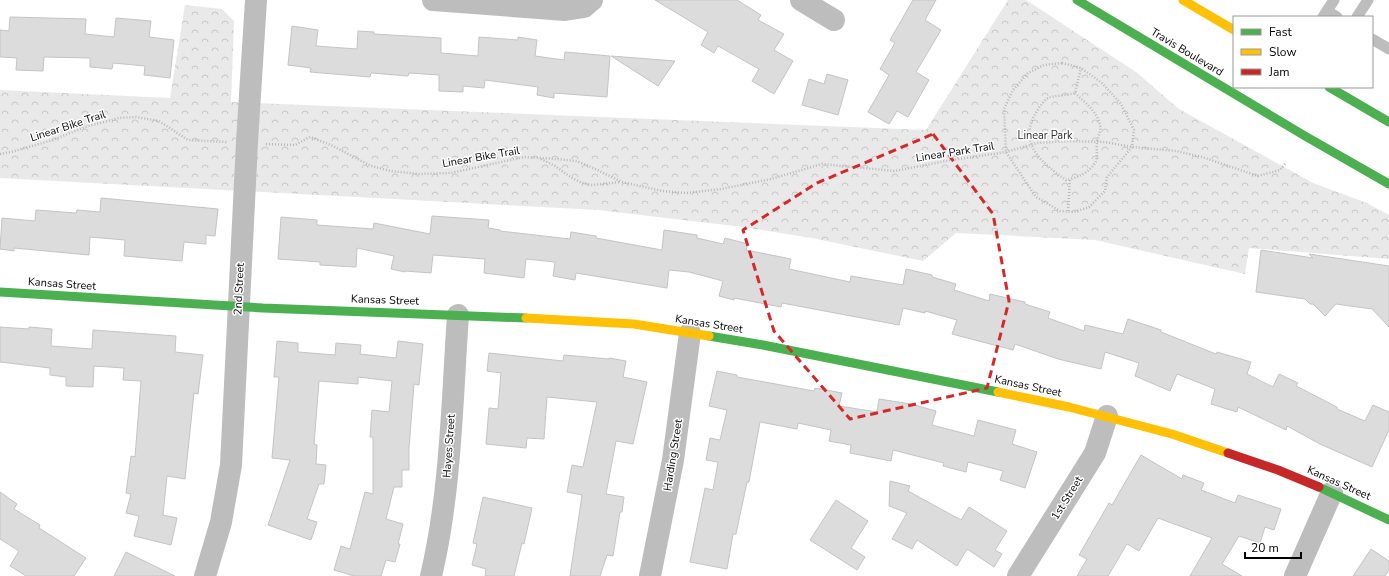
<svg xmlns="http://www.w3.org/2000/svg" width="1389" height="576" viewBox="0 0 1389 576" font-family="'Nunito Sans',sans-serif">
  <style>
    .park { fill: url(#park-crowns) }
    .building { fill: #dcdcdc; stroke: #c4c4c4 }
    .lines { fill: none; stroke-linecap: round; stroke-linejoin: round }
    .path { stroke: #b8b8b8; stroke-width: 2.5; stroke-dasharray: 1 2; stroke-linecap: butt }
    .lane { stroke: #bdbdbd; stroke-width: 11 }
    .street { stroke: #bdbdbd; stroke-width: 22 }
    .fast { stroke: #4caf50; stroke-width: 9 }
    .slow { stroke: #ffc107; stroke-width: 9 }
    .jam { stroke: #c62828; stroke-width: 9 }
    .marked { fill: none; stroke: #d62828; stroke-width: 3; stroke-dasharray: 8 5; stroke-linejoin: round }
    .labels { text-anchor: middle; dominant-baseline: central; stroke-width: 3; stroke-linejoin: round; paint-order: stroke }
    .street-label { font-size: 11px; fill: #000; stroke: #fff }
    .park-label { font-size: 11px; fill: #2e2e2e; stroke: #fff }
  </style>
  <defs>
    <pattern id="park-crowns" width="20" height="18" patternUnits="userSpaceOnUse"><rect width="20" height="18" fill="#e9e9e9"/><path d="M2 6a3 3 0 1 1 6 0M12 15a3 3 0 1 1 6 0" fill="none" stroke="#c6c6c6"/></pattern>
  </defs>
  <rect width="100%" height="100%" fill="#fff"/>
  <!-- park -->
  <polygon class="park" points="1008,0 1026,0 1136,72 1179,109 1313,183 1367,203 1389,215 1389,259 1249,248 1245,274 1095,240 956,233 923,261 812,238 743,227 598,210 0,178 0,90 170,98 185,5 222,9 234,21 231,102 926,130"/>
  <!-- building -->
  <g class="building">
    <polygon points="655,0 737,0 761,15 758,20 784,34 774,50 793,61 774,94 752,81 759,69 718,46 714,53 701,45 708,32"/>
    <polygon points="913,0 936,0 925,20 941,30 916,72 929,80 908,117 897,111 889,124 868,112 889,75 880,69 895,43 890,40"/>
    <polygon points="10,17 86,19 85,34 114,37 116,18 151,21 149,37 174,40 170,78 144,75 145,66 113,63 112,69 90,67 90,58 44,57 43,71 16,70 17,58 0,57 0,30 9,31"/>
    <polygon points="292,26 318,30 316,46 357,49 358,31 374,32 374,34 441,38 441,53 478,56 479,37 518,40 518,37 537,40 535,56 564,60 565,52 610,56 607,97 554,93 554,98 537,95 538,87 485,80 484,88 463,86 463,92 439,91 439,75 409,73 408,76 371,73 370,77 310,72 311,68 288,65"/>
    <polygon points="611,56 675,61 658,86"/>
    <polygon points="827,74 848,80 838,115 802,105 809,79 824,84"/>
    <polygon points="101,198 218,209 215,236 206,235 206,244 184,242 182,261 124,256 125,240 90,237 89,255 14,248 14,251 0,249 2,218 35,221 36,210 76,213 77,210 100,212"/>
    <polygon points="432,216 489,220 488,228 500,230 500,231 570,239 571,232 596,236 596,238 662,250 664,230 697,235 697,238 723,244 725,238 748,244 746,250 791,259 789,269 850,282 851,276 903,285 906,269 932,275 932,277 956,284 954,290 989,301 990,294 1025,302 1025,304 1050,312 1048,318 1084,331 1085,325 1123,334 1128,319 1161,330 1161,332 1216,354 1217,352 1251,362 1247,374 1273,387 1279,374 1298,383 1296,386 1337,407 1337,409 1365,421 1373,405 1389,412 1389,430 1372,467 1320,444 1287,426 1286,430 1238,407 1237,412 1211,404 1215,389 1177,374 1170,391 1135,376 1139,363 1105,352 1101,369 1058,359 1015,344 1013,350 952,334 957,320 925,311 925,313 903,308 899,325 782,303 781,307 734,298 734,300 719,296 723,281 689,272 669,270 667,288 576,273 575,280 553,276 555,262 526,259 524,278 484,273 485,259 433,255 431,273 405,271 405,272 391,269 394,256 357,248 356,267 320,265 320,262 278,259 281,217 317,220 317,225 373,229 374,223 430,234"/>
    <polygon points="1261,250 1313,258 1309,254 1389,266 1389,327 1372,309 1336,304 1325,316 1313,304 1310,304 1305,299 1256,292"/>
    <polygon points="0,327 29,329 29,327 52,329 51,346 92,349 93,330 176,336 175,352 203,355 198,394 194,393 185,479 167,476 163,515 177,518 171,545 134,536 139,516 126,513 131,494 126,493 131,456 135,457 141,381 123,380 124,368 94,366 93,387 66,386 66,377 50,375 50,368 0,362"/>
    <polygon points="277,341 298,343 298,352 335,355 336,343 361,345 360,354 396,358 398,341 423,344 419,385 414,384 409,448 409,470 402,470 402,487 394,487 386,519 403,524 398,544 400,544 395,562 386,560 381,576 354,576 334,570 341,546 350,549 365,492 373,494 373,437 370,437 372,410 389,412 392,381 358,377 358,384 319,381 314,444 317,445 316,464 326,465 324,484 319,484 307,519 317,522 311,540 268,525 290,460 272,458 279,377 274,377"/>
    <polygon points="489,353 563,361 564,355 609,359 609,358 626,361 623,377 647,382 633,444 616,441 606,494 624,497 622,512 620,512 613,556 607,555 600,576 570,576 582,495 567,492 572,465 583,467 597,402 547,397 544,439 527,438 526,448 486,444 489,408 498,409 501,373 487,371"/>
    <polygon points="717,371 737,375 737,377 814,391 815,388 842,393 839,406 877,412 879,399 911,404 936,411 932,425 974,436 978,420 1016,430 1012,444 1037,452 1025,488 1000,480 1003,471 968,462 966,472 943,466 944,463 893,450 891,461 850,453 851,445 829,441 831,430 798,423 797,429 760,422 749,482 747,482 736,534 733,534 727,569 690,562 705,488 713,490 718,462 706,460 710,438 720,440 727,410 709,406"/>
    <polygon points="1141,455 1182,479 1183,475 1204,483 1201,490 1235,503 1238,495 1281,509 1274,530 1265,527 1260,543 1239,536 1222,564 1242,576 1190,576 1212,538 1158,518 1139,551 1127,544 1108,576 1077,576 1087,559 1079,555 1109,503 1112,505"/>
    <polygon points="890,481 910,486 908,491 961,520 969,507 1007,531 995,550 1002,554 994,567 967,549 957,566 917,540 912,549 892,539 907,513 889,506"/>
    <polygon points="0,492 17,504 14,509 40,525 39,528 86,558 74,576 26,576 10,566 19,551 0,539"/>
    <polygon points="483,497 532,508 524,544 522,543 514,576 485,576 486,569 472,565 477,544 473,543"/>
    <polygon points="836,500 868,521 851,548 865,557 857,570 810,540"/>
    <polygon points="1371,549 1389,561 1389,570 1385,576 1353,576"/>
    <polygon points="126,552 138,558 175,576 114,576"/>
  </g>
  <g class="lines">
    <!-- path -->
    <g class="path">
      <polygon points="1062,63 1081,68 1102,83 1121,104 1134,130 1132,147 1107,177 1105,191 1089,207 1074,212 1060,211 1036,197 1006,152 1004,109 1013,90 1028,73 1044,65"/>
      <path d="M1075,93C1083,101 1093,108 1098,119C1103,129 1099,133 1097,142C1096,148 1098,155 1096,161C1091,172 1077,178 1066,180C1045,165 1020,147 1033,118C1037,111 1041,103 1048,98C1052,96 1069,95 1075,93L1081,68"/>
      <polyline points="266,144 295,145 310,137 331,145 371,166 391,171 419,174 451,173 524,157 556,159 576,161 589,166 622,182 662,191 686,193 721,189 771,179 822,164 895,171 946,161 1006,152 1037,143 1068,141 1105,142 1132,147 1176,151 1202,157 1258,176 1280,170 1286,163"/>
      <polyline points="0,154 11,152 53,140 85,127 119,118 136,117 159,121 188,140 227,142"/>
      <polyline points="541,159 555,166 572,178 582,183 592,185 621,182"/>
      <polyline points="1068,211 1070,179"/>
    </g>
    <!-- lane -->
    <g class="lane">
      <polyline points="1327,11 1337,17"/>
      <polyline points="1323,17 1334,0"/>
      <polyline points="1357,17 1368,0"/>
      <polyline points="1372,39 1389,49"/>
    </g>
    <!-- street -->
    <g class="street">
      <polyline points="433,0 565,10 584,7 592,0"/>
      <polyline points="801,0 834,20"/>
      <polyline points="205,576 221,522 231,465 247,142 256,0"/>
      <path d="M431,576C451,492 452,401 458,315"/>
      <polyline points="650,576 673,460 690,333"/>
      <polyline points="1018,576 1095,453 1107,416"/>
      <polyline points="1295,576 1332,492"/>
    </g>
    <!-- fast -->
    <g class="fast">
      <polyline points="1077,0 1305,136 1389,184"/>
      <polyline points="1329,87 1389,122"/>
      <polyline points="0,292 263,308 526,318"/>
      <polyline points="709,336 763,345 998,392"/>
      <polyline points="1319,487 1389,520"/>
    </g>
    <!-- slow -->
    <g class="slow">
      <polyline points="1183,0 1234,30"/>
      <polyline points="526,318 634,324 709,336"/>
      <polyline points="998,392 1069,407 1172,434 1228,453"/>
    </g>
    <!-- jam -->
    <polyline class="jam" points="1228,453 1278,470 1319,487"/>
  </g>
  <!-- marked area -->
  <path class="marked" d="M933,134L993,214L1009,301L987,388L850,419L774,331L743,230L817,183Z"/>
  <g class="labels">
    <!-- street labels -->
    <g class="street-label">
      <text transform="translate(1187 52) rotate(31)">Travis Boulevard</text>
      <text transform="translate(68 126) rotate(-18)">Linear Bike Trail</text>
      <text transform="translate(955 152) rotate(-9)">Linear Park Trail</text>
      <text transform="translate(481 157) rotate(-10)">Linear Bike Trail</text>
      <text transform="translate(62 284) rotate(4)">Kansas Street</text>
      <text transform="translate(239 289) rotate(-87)">2nd Street</text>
      <text transform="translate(385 300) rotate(2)">Kansas Street</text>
      <text transform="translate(709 324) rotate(9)">Kansas Street</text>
      <text transform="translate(1028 386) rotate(12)">Kansas Street</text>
      <text transform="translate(449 446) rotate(-86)">Hayes Street</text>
      <text transform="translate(673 455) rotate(-81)">Harding Street</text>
      <text transform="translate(1339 483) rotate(24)">Kansas Street</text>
      <text transform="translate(1067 498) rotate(-58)">1st Street</text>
    </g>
    <!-- park labels -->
    <g class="park-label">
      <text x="1045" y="135">Linear Park</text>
    </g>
  </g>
  <!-- legend -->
  <rect x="1233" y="16" width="140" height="72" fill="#ffffff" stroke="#999999"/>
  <rect x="1241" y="29" width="20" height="6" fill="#4caf50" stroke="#999999"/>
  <text x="1269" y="36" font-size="12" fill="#000000">Fast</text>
  <rect x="1241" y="49" width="20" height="6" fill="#ffc107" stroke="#999999"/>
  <text x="1269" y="56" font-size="12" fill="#000000">Slow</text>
  <rect x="1241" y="69" width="20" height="6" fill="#c62828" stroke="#999999"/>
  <text x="1269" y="76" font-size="12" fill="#000000">Jam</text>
  <!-- scale -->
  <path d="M1245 552v6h56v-6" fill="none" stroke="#000000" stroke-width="2"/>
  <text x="1251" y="552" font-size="12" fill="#000000" stroke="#ffffff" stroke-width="3" paint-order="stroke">20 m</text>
</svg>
